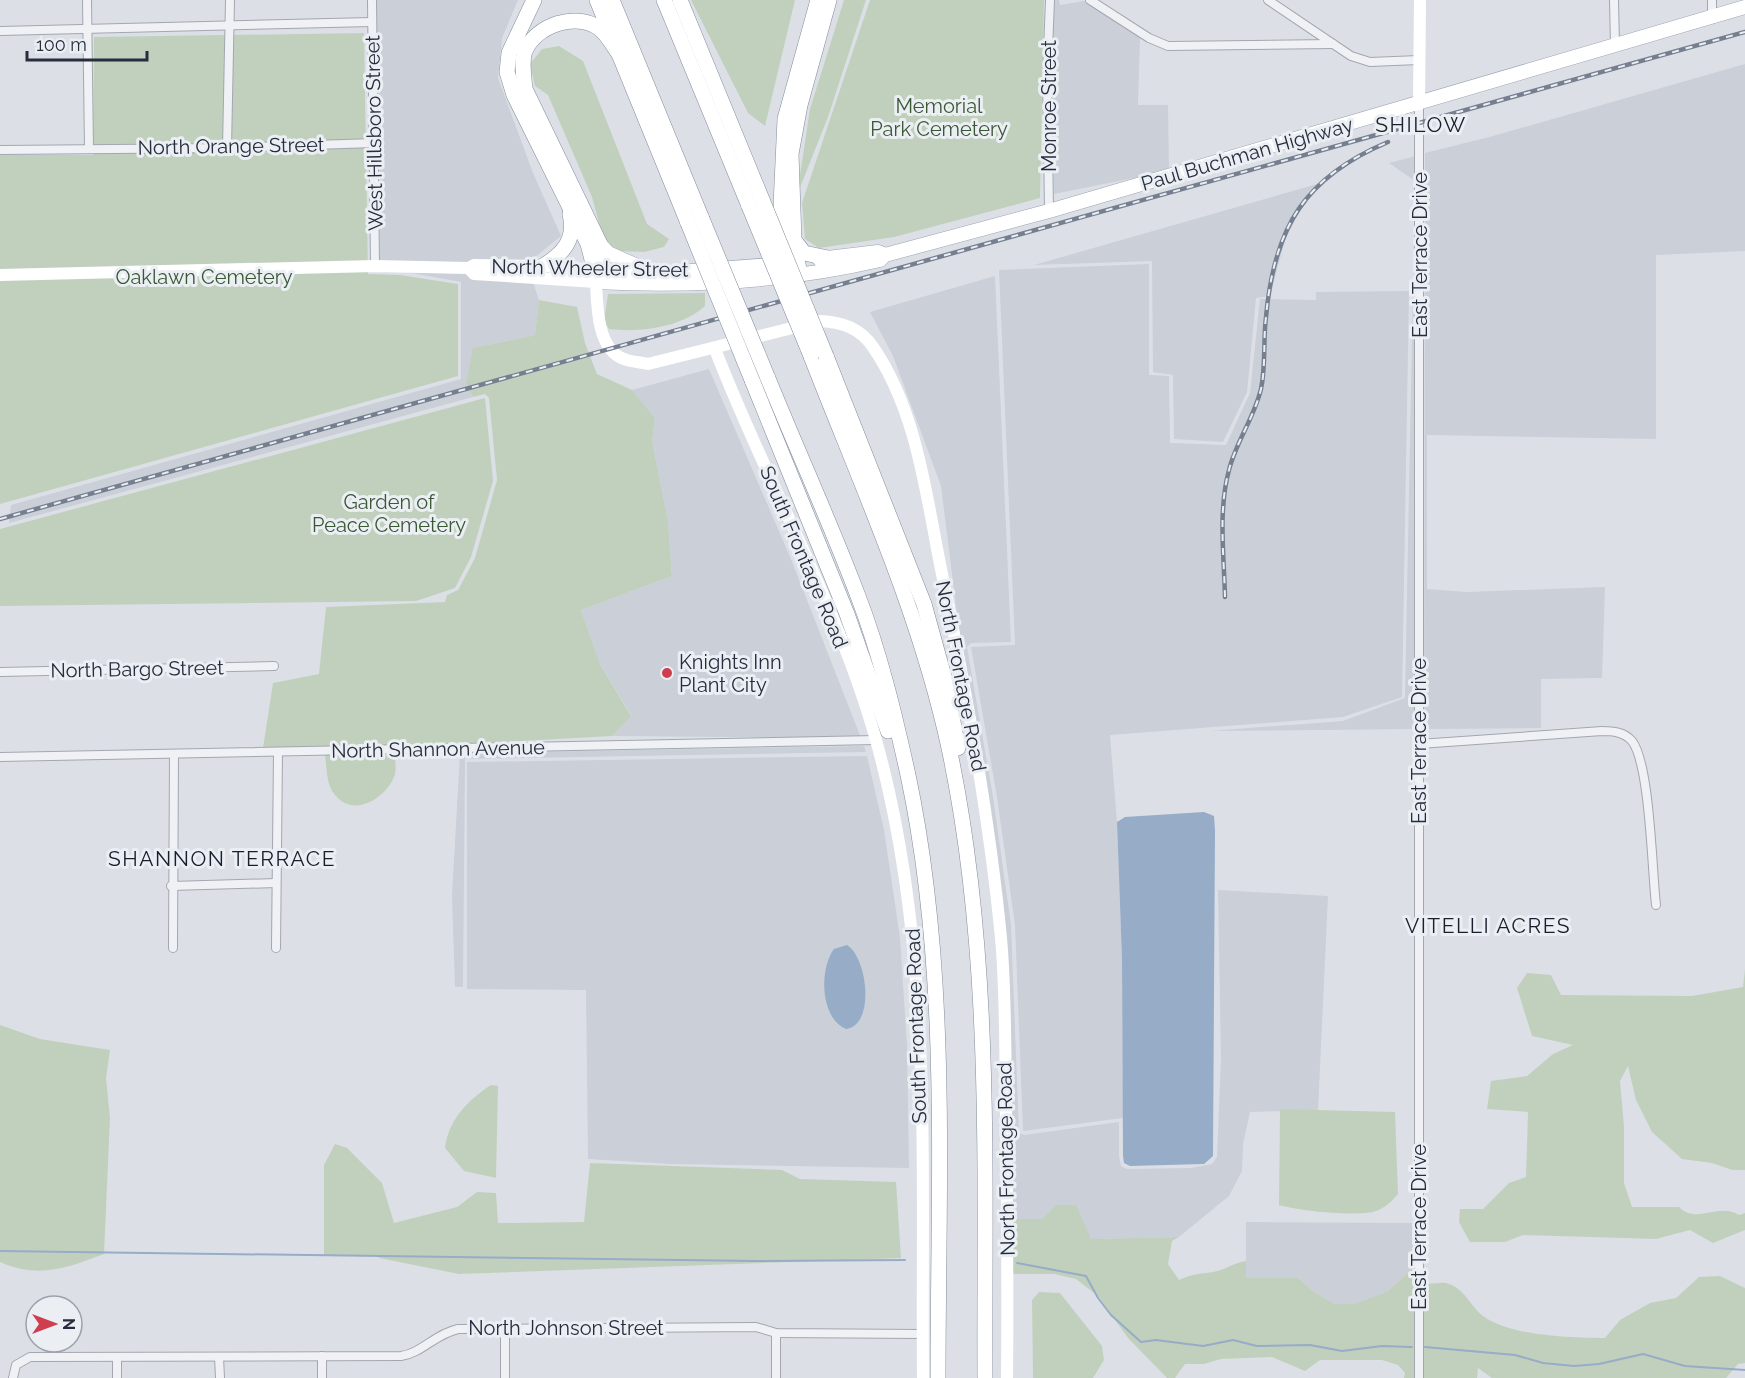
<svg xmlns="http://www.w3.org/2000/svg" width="1745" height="1378" viewBox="0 0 1745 1378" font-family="Raleway,sans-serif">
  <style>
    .built { fill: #cacfd8 }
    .green { fill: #c1d0bd }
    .water { fill: #96acc7 }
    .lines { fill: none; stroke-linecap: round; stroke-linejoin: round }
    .stream { stroke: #96acc7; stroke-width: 2 }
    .street-casing { stroke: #a2a7b0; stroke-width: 10 }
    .primary-casing { stroke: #9ba4b2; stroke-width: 15 }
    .highway-casing { stroke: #838d9d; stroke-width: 16 }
    .street { stroke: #eff1f5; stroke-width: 8 }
    .secondary { stroke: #fff; stroke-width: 12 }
    .primary { stroke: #fff; stroke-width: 14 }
    .highway { stroke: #fff; stroke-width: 15 }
    .rail-casing { stroke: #757f90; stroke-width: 4.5 }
    .rail { stroke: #ebeff4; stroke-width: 2; stroke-dasharray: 7; stroke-linecap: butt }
    .highway-bridge-casing { stroke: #838d9d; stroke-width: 16; stroke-linecap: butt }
    .highway-bridge { stroke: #fff; stroke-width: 15 }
    .poi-dot { fill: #cf3e4f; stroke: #ebeff4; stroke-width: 2 }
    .labels { text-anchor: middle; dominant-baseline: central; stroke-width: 6; stroke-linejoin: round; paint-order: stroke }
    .park-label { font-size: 20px; fill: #395833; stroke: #ebeff4 }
    .street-label { font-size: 20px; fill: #262d3d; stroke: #ebeff4 }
    .poi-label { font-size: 20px; fill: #262d3d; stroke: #ebeff4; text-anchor: start }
    .neighbourhood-label { font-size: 21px; letter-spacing: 1.5px; fill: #181f2d; stroke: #ebeff4 }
  </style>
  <rect width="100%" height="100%" fill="#dce0e6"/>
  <!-- built -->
  <g class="built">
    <polygon points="376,0 518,0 502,38 498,78 533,173 561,236 529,262 380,262"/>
    <polygon points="1054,0 1059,0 1060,5 1084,1 1140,37 1138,105 1168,105 1169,171 1054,194 1052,75"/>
    <polygon points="1745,64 1745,251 1656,255 1656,439 1427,435 1427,589 1467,592 1605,587 1602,678 1541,679 1541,728 1424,729 1425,153 1493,136"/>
    <polygon points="1416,156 1414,729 1210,731 1343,721 1405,698 1415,181 1389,163"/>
    <polygon points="1324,182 1302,206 1288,229 1270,296 1256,298 1247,392 1223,442 1174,439 1173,375 1153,372 1152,261 1034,265"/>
    <polygon points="1149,264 1149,375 1169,376 1170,443 1226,445 1250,393 1260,299 1316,300 1316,292 1409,291 1402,697 1343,717 1110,735 1117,822 1122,959 1123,1118 1023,1131 1015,925 997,797 971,647 1015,645 999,270"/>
    <polygon points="401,271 465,272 533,282 539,300 535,335 474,348 466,384 473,397 9,523 11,505 461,379 461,282"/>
    <polygon points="995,276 1011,642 971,643 967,647 993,797 1011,925 1019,1133 1024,1135 1119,1122 1119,1156 1121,1166 1127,1169 1191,1168 1212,1164 1217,1157 1221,1059 1218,890 1328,896 1318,1110 1250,1112 1243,1144 1242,1171 1229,1196 1179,1237 1091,1239 1056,1205 1042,1219 1012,1219 1010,1039 941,486 893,356 870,312"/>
    <polygon points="709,369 791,559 861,738 612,736 631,715 600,664 581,610 672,576 668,521 652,441 655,418 632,390"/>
    <polygon points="864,746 866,752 465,759 463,987 455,987 452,896 460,753"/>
    <polygon points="867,756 884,830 900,938 907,1044 909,1168 671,1164 588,1159 586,990 467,989 467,762"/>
    <polygon points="1246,1222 1414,1223 1414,1272 1411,1270 1388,1291 1354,1304 1334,1304 1313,1291 1298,1278 1246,1278"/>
  </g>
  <!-- green -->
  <g class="green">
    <polygon points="691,0 795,0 765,126 748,113"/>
    <polygon points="844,0 866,0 828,117 797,195 810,109"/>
    <polygon points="870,0 1044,0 1040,198 894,237 819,248 805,239 802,203"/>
    <polygon points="364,33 368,274 400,275 458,284 458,376 0,504 0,155 93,155 94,37"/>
    <polygon points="559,46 583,61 647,224 669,239 664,247 644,252 617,251 604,241 592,197 548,95 535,86 530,64 542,49"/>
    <path d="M705,293V306C682,327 640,333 609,329L604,321L608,294Z"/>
    <polygon points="539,300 577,307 585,343 597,374 632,390 655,418 652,441 668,521 672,576 581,610 600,664 631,716 612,736 450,745 263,748 273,683 319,674 326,607 445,602 447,595 458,590 475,558 497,480 489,398 485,394 473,397 466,384 473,348 535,335"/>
    <polygon points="485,398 493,481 471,557 455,588 416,601 0,606 0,529"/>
    <path d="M395,754C395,761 397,771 394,777C385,799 353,818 335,795C326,785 327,768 325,755Z"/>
    <path d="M1745,969V1170H1732L1712,1163L1682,1159L1652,1132L1636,1100L1628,1066L1620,1081L1624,1126V1183L1632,1207H1679C1697,1225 1718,1202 1739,1215L1745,1213V1230L1713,1243L1690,1230L1656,1239L1523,1235L1505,1242H1470L1459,1222L1460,1209H1483L1509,1183L1526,1177L1528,1112L1487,1109L1491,1081L1527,1076L1553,1054L1573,1045L1532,1036L1517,988L1527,973L1551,975L1561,995L1692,996L1743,987Z"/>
    <path d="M0,1025L40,1039L110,1050L106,1078L110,1118L104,1254C67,1268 39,1279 0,1262Z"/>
    <path d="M491,1085L498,1086L496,1178L464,1171L445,1148C448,1120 468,1100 491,1085Z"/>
    <path d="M1280,1109L1395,1112L1398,1194C1392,1201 1385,1208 1376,1211C1359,1217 1298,1211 1279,1205Z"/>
    <polygon points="335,1144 347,1148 382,1183 394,1223 457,1207 477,1192 496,1193 498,1223 584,1222 590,1163 782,1170 800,1179 896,1182 901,1258 459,1274 379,1258 378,1255 324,1255 324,1165"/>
    <path d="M1056,1205H1076L1091,1239L1179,1237L1172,1241L1168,1264L1179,1280C1192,1274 1199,1274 1213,1272C1225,1270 1233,1263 1246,1261V1278H1298L1313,1291L1334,1304H1354L1388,1291L1412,1269L1414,1272V1378H1404L1405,1373L1398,1365L1382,1360H1320L1305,1371L1272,1357L1221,1359L1204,1364H1185L1175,1378H1167L1128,1338L1098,1296L1076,1279L1054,1274H1012V1219H1042Z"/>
    <path d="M1720,1276L1745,1288V1363L1738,1364L1726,1378H1492L1478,1368L1477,1378H1423V1283C1430,1285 1439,1282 1446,1283C1464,1287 1470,1306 1483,1316C1510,1336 1572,1338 1605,1338L1620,1320L1650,1303L1676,1298L1699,1277Z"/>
    <polygon points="1039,1292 1060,1293 1102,1346 1104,1360 1093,1378 1033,1378 1032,1300"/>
  </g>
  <!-- water -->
  <g class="water">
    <polygon points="1204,812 1214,816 1215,831 1213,1156 1204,1164 1130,1166 1124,1163 1123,1156 1122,959 1117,822 1125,817"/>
    <path d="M847,945C867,957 876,1025 846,1029C820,1018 819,969 834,949Z"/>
  </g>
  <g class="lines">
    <!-- stream -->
    <g class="stream">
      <polyline points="0,1251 756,1261 905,1260"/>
      <polyline points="1017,1263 1086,1276 1098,1298 1111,1315 1141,1342 1156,1340 1203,1346 1233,1340 1257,1346 1310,1345 1342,1351 1382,1346 1412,1347"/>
      <polyline points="1425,1347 1515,1355 1543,1363 1574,1366 1599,1364 1643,1354 1685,1366 1745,1370"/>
    </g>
    <!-- street casing -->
    <g class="street-casing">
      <g id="street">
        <polyline points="87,0 89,149"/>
        <polyline points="372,0 375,266"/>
        <polyline points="1090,0 1149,38 1168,46 1333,44"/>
        <polyline points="1268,0 1351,56 1370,62 1419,60"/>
        <polyline points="1614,0 1615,45"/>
        <polyline points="1712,0 1712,17"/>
        <polyline points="0,31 372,22"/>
        <polyline points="227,148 230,0"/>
        <polyline points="0,150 227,148 374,143"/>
        <polyline points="1049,211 1047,75 1050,0"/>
        <polyline points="0,672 274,666"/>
        <path d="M1419,744L1602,731C1613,731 1624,732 1632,741C1650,764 1652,871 1656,905"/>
        <polyline points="0,757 876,740"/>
        <polyline points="171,886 276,883"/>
        <polyline points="173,948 174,754"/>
        <polyline points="276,948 278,752"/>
        <polyline points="776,1333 776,1378"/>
        <polyline points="322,1356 322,1378"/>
        <polyline points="117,1357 117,1378"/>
        <polyline points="219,1357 220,1378"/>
        <path d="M13,1378L16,1365L30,1357L401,1356C422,1353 435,1334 458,1329L756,1327L776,1333L922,1334"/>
        <polyline points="505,1378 505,1328"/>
        <polyline points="1419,1378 1419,104"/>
      </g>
    </g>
    <!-- primary casing -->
    <g class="primary-casing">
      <g id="primary">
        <polyline points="600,244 608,253 642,268"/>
        <polyline points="819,259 878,252 885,255"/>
        <path d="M782,264L666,273L595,270L596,282C692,287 786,282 880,260L885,255L1049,211L1745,7"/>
      </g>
    </g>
    <!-- highway casing -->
    <g class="highway-casing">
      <g id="highway">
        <polyline points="534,0 509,53 507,72 514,95 588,244 594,267"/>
        <polyline points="597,0 688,223"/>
        <polyline points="612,0 702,219"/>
        <polyline points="664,0 749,206"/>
        <polyline points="680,0 763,202"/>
        <polyline points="785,235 781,205 785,119 818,0"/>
        <polyline points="794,242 800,275"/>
        <polyline points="828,258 804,253 794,240 791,154 800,105 829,0"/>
        <path d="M543,266C564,253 576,239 570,214"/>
        <path d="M595,270L600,265V244L525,89C524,77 521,62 525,51C536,25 577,11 600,29C608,35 614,48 620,55"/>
        <path d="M811,356C861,485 920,613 949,748C993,955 984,1168 985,1378"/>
        <polyline points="826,356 924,604 945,680 958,748"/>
        <path d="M767,376C797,450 830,522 858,596C880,653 895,716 908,775C950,973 938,1177 938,1378"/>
        <polyline points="752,380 847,614 888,731"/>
      </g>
    </g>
    <!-- street -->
    <use href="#street" class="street"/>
    <!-- secondary -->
    <g class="secondary">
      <polyline points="1419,104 1420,0"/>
      <path d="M468,268L474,274L596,282C597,305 597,350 624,359C631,362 640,362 648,364L820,321C842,322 860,328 873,347C917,411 926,495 941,569C966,691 989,814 1001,938C1006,993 1005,1049 1006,1105C1007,1196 1008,1287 1007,1378"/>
      <polyline points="0,275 375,266 468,268 474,265 543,266 595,270"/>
      <path d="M715,349C765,480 838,604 876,740C934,947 921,1165 923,1378"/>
    </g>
    <!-- primary -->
    <use href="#primary" class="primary"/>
    <!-- highway -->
    <use href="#highway" class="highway"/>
    <!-- rail casing -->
    <g class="rail-casing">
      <g id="rail">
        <polyline points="0,519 1745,32"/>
        <path d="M1225,597C1224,556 1218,510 1229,470C1236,442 1254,418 1261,389C1266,365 1263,341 1266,317C1274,227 1305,177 1388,142"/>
      </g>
    </g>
    <!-- rail -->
    <use href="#rail" class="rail"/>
    <!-- highway-bridge casing -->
    <g class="highway-bridge-casing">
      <g id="highway-bridge">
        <polyline points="763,202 826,356"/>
        <polyline points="749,206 811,356"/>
        <polyline points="702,219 767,376"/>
        <polyline points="688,223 752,380"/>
      </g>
    </g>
    <!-- highway-bridge -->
    <use href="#highway-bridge" class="highway-bridge"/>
  </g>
  <!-- markers -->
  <circle class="poi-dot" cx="667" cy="673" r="6"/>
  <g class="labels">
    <!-- park labels -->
    <g class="park-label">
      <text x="939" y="106">Memorial<tspan x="939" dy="23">Park Cemetery</tspan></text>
      <text x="204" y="277">Oaklawn Cemetery</text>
      <text x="389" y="502">Garden of<tspan x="389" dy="23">Peace Cemetery</tspan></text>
    </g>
    <!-- street labels -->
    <g class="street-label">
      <text transform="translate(1049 106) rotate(-90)">Monroe Street</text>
      <text transform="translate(374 133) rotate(-91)">West Hillsboro Street</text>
      <text transform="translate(231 146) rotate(-1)">North Orange Street</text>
      <text transform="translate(1247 154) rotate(-16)">Paul Buchman Highway</text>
      <text transform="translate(1420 255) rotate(-90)">East Terrace Drive</text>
      <text transform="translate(590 268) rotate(1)">North Wheeler Street</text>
      <text transform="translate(804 557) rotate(67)">South Frontage Road</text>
      <text transform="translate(137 669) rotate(-1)">North Bargo Street</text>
      <text transform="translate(961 676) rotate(79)">North Frontage Road</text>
      <text transform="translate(1419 741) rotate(-90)">East Terrace Drive</text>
      <text transform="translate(438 749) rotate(-1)">North Shannon Avenue</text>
      <text transform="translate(916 1026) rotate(-92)">South Frontage Road</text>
      <text transform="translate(1006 1159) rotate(-91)">North Frontage Road</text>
      <text transform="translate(1419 1227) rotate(-90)">East Terrace Drive</text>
      <text x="566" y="1328">North Johnson Street</text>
    </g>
    <!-- poi labels -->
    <g class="poi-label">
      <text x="679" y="662">Knights Inn<tspan x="679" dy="23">Plant City</tspan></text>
    </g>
    <!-- neighbourhood labels -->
    <g class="neighbourhood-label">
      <text x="1421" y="124">SHILOW</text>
      <text x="222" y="858">SHANNON TERRACE</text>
      <text x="1488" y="925">VITELLI ACRES</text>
    </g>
  </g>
  <!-- north arrow -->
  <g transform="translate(54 1324) rotate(90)"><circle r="28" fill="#ebeff4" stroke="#9ca1ab" stroke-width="1.5"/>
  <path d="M0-4.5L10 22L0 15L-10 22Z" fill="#cf3e4f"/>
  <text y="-9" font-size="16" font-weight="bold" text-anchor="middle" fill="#262d3d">N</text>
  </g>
  <!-- scale -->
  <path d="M27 51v9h120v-9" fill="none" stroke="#262d3d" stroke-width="3"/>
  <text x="36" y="51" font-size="18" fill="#262d3d" stroke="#ebeff4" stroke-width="4.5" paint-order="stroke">100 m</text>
</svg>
